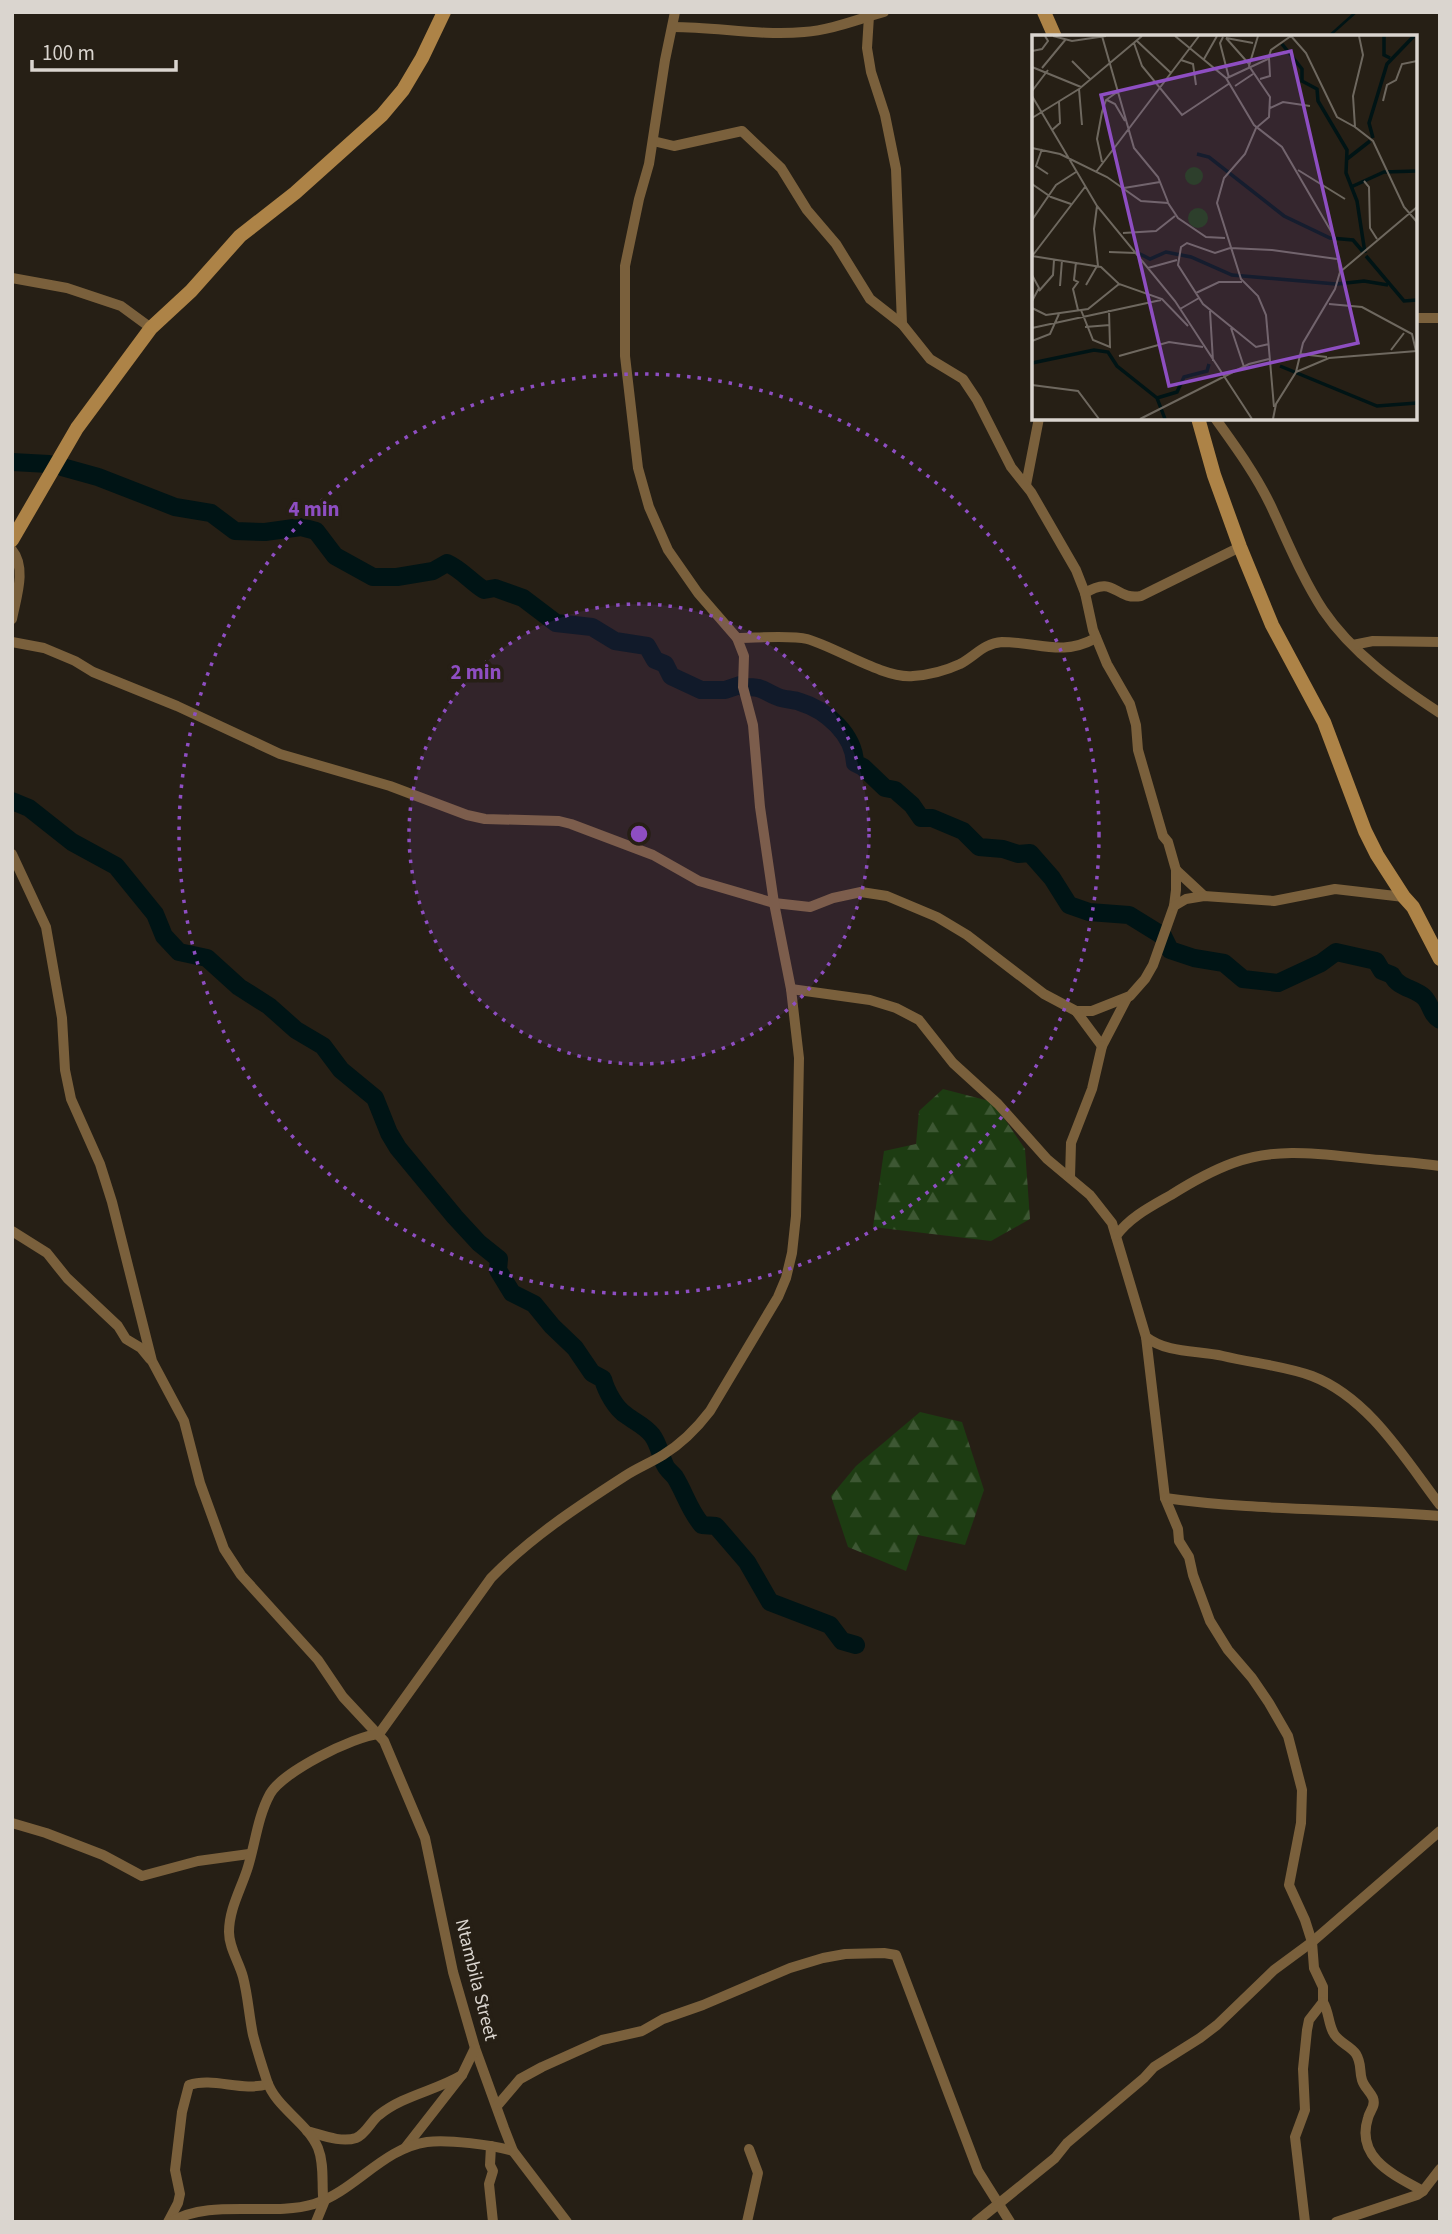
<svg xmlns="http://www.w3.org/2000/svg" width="1452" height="2234" viewBox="0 0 1452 2234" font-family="'Source Sans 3',sans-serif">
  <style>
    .forest { fill: url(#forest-firs) }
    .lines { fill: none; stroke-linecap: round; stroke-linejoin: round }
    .stream { stroke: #001415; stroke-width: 2.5 }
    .river { stroke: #001415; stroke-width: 18 }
    .street { stroke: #7a603c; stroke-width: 10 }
    .secondary { stroke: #ad8347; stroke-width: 14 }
    .ring { fill: none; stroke: #8e4ec2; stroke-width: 3.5; stroke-dasharray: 3.5 7 }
    .labels { text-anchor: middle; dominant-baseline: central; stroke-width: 7; stroke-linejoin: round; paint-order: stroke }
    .street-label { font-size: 19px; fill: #dad5cf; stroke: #261f15 }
    .inset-river { fill: none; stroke: #001415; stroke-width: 3.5 }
    .inset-road { fill: none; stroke: #6e685f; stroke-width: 2 }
    .view { fill: #8e4ec2; fill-opacity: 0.15; stroke: #8e4ec2; stroke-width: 3.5 }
    .inset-edge { fill: none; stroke: #dad5cf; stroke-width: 3.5 }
    .centre { fill: #8e4ec2; stroke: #261f15; stroke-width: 3.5 }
    .ring-label { font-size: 21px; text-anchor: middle; font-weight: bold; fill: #8e4ec2; stroke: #261f15; stroke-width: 7; stroke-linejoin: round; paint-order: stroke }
  </style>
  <defs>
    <pattern id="forest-firs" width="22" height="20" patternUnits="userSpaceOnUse" patternTransform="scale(1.75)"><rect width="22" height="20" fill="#1d3c12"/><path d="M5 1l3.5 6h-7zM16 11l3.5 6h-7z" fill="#3d5733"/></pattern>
  </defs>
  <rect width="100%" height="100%" fill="#261f15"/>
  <!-- forest -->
  <g class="forest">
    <polygon points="943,1089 993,1102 1025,1149 1030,1219 991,1241 873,1227 884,1151 916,1144 919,1111"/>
    <polygon points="920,1412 962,1422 984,1490 965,1545 918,1535 906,1571 848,1547 831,1496 856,1466"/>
  </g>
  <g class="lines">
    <!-- stream -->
    <polyline class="stream" points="1328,37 1356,12"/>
    <!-- river -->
    <g class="river">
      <polyline points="12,462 49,464"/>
      <path d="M62,467L98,477L175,507L211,513L235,531L265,532L301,527L316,531L335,556L373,577H397L433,571L447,563C461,569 470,581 484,590L495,588L523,598L556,623L592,627L615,641L647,646L655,660L665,664L671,676L701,690H725L740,685L743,687C765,687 761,690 778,697C785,700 793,699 800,702C827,710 854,735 855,763L863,767L885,788L895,790L912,805L921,818H932L963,831L979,847L1003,849L1018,854L1030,853L1052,878L1069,905L1089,912L1129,915L1163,936L1170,950L1194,958L1224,963L1243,979L1278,983L1321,963L1336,952L1376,961L1382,971L1392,975C1398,988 1414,988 1424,997C1431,1004 1431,1015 1440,1020"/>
      <path d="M12,801L29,808L72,842L116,866L155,914L164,936L179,952L207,958L239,987L269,1006L296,1030L323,1046L341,1070L375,1098L389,1133L398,1148L455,1217L479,1243L499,1259L498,1270L512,1293L534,1304L552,1326L575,1348L592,1373L603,1379C606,1391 616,1409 626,1415C635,1422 645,1426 652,1435C659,1444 660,1455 665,1465C667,1470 672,1473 675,1477C685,1493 689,1510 702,1525L716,1526L747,1562L770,1602L830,1625L842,1641L856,1645"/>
    </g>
    <!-- street -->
    <g class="street">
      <polyline points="869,16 867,48 871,72 885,115 896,169 902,324"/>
      <path d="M673,27C717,27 761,36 804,32C832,30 858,19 884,12"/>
      <polyline points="12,278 67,288 121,306 151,328"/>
      <polyline points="1415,318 1440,318"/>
      <path d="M1215,418C1235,446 1255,473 1270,504C1287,540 1301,576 1323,610C1352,653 1397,685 1440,713"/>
      <polyline points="1026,485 1039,418"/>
      <path d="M12,550C27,568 16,598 12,619"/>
      <path d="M1085,593C1115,574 1115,601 1141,596L1240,547"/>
      <path d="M737,638C755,638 791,635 807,639C836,647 884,679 913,676C928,675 947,670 960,664C975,656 984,643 1002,642C1039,642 1061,657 1096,638"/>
      <polyline points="12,642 44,648 75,661 93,672 177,706 280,754 390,786 467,815 485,819 559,821 571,824 653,855 699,881 774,903 810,907 833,898 861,892 887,896 937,917 967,935 1044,994 1076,1011 1092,1011 1130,996 1145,979 1153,965 1174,906 1176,890 1176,870 1168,842 1163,836 1138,750 1136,725 1130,704 1107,664 1093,630 1085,593 1076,570 1031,492 1011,467 977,400 963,379 930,359 902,324 870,299 836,244 807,210 781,168 742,131 674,146 653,141"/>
      <polyline points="1353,645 1373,641 1440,642"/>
      <polyline points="12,854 46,927 62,1018 65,1070 71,1099 100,1164 112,1202 152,1361 184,1421 200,1483 224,1549 241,1575 318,1660 343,1697 384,1741 425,1838 453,1972 475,2048 504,2128 513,2151 567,2222"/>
      <polyline points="1176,870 1204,896"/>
      <polyline points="1174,906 1186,899 1204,896 1274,901 1335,889 1404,897"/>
      <path d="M791,989L870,1000L896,1008L919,1020L953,1063L998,1104L1047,1159L1090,1195L1112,1223L1146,1337C1168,1354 1198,1350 1223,1356C1252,1363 1285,1366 1312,1376C1369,1398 1405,1459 1440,1505"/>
      <polyline points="1076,1011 1102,1046 1127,998"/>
      <polyline points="1070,1177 1071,1143 1092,1089 1102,1046"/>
      <polyline points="12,1231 47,1253 67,1278 118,1326 126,1339 141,1348 150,1359"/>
      <path d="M1116,1236C1130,1217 1150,1207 1171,1195C1190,1183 1211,1171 1233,1163C1281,1145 1331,1156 1381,1160C1401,1162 1420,1163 1440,1166"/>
      <polyline points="1146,1337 1165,1498 1178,1529 1179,1541 1189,1557 1193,1575 1210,1621 1228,1650 1252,1678 1269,1703 1288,1736 1302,1790 1301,1823 1289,1885 1305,1920 1312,1942 1314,1968 1323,1987 1323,2002 1309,2020 1307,2030 1303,2069 1305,2110 1295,2137 1305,2222"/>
      <path d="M1165,1498C1256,1511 1348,1508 1440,1516"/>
      <polyline points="12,1823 46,1833 103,1855 142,1876 198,1861 249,1854"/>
      <path d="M1323,2002C1329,2012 1328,2022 1333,2032C1337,2042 1350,2045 1356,2054C1362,2064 1359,2070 1362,2080C1364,2087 1370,2091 1373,2098C1376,2106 1370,2110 1368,2118C1355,2158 1394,2175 1423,2191"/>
      <polyline points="497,2106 520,2079 542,2067 602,2040 642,2031 663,2019 703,2005 790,1968 823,1958 845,1954 884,1953 896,1955 978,2171 1010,2222"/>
      <path d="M307,2131C322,2135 341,2143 356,2138C366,2134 371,2121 379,2115C404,2095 435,2091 462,2075"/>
      <polyline points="491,2146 490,2165 493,2171 489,2184 493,2222"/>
      <polyline points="405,2148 462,2075 475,2048"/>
      <path d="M168,2222L178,2203L180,2194L175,2170L182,2112L189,2085C214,2077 242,2092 268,2084"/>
      <path d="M171,2222C209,2198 271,2217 314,2204C355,2191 383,2148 427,2142C447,2139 493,2145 513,2151"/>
      <path d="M316,2222L325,2200L323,2196C322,2180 324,2163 318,2148C307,2122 276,2108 267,2081C262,2066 257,2050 253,2035C249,2016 248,1996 243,1977C239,1962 229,1948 229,1932C229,1910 240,1891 247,1870C255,1846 257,1818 270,1794C282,1772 354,1736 379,1734L491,1578C531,1537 577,1507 625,1476C637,1468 650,1463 663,1455C681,1444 697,1428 710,1411L778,1297L786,1278L792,1253L796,1216L799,1058L791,989L774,903L760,807L753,725L743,687L744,656L737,638L698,593L668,550L649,507L638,468L625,356V266L639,199L649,164L665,60L675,12"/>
      <polyline points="747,2222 758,2173 749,2149"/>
      <polyline points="976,2222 1055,2158 1067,2143 1144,2078 1154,2067 1200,2038 1217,2025 1274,1970 1312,1942 1440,1831"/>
      <polyline points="1336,2222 1417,2195 1423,2191 1440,2169"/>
    </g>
    <!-- secondary -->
    <g class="secondary">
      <polyline points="1044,12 1055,37"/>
      <polyline points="1198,418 1214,475 1240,547 1272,625 1324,722 1365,831 1377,855 1404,897 1413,907 1440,959"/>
      <polyline points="12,540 77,428 151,328 191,291 240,236 295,193 382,115 403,90 422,58 444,12"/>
    </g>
  </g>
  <!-- distance rings -->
  <circle cx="639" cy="834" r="230" fill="#8e4ec2" fill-opacity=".12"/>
  <g class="ring">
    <circle cx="639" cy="834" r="230"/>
    <circle cx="639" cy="834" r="460"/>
  </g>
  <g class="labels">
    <!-- street labels -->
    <g class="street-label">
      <text transform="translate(476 1980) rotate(76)">Ntambila Street</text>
    </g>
  </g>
  <!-- overview -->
  <g transform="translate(1032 35)">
    <rect width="385" height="385" fill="#261f15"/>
    <path d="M153 141a9 9 0 1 1 18 0a9 9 0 1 1-18 0ZM156 183a10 10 0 1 1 20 0a10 10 0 1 1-20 0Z" fill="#1d3c12"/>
    <path class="inset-river" d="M352,1V20L358,23M250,9L270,34V46L285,54L286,66L315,115L314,138L325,166L333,218M341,103L337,88L355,29L382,1M165,119L177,122L252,181L298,203L321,205L332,218M315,124L338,106M319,152L352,137L385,136M104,217L118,224L134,217L159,222L200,240L304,249M334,221L372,266L385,265M305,249L332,246L356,250M0,328L62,315L76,317L85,331L125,363L133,384M248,331L345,371L385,368M125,363L145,357L152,342L175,336L177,329"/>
    <path class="inset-road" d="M21,1L40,6L74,1M70,1L102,113L126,142L136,167M143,1L194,43L222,90L250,112L303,203L308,237L303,254L271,308L264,337L244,369L241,384M226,1L217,31L238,62L237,82L224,93L213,119L192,143L185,168L209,244L226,261L234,280L242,372M259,1L274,18L305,82L323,92M327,1L331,20L321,61L323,92L341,106L372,172L385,187M191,2L188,8L197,43M194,3L217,29M194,3L221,8M105,6L139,38M102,8L110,31L150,80L198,48M0,16L10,14L16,6L13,1M172,24L185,1M149,25L161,29L164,50M40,26L58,44M0,32L49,52M10,33L34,4M195,43L236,24L239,15L259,1M228,44L238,41L237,23M203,51L221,39M47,54L50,90M0,56L16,35M0,61L65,171L143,266L220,384M75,65L83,69L93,86M351,66L355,50L364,45L370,29L385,26M238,73L251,67L278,71M0,83L47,54L110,1M20,95L28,88L27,67M0,113L28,119L75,142L109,166L136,168L146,183L174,202L193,203M10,114L4,131L16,139M70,127L65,104L70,77L74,65L88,55M266,135L313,164M64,137L167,1M332,146L337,152L338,193L345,204M0,149L19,162L39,169M92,153L128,147M65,171L62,194L66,231M0,185L24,150L44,137M91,198L124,196L143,181M77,217L104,218M1,220L53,152M0,221L69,232L87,249L130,264L156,291M44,227L42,245L46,247L41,254L46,275M116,233L145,225M308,237L385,172M0,240L7,253L0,266M54,250L65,231M28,251L30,225M7,256L21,240L22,225M164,258L187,247H210M297,269L330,272L380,299L384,316M0,273L14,280L56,274L87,249M148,274L167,263M49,275L61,305L78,312L77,275M178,276L181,326M53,292L78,290M0,293L129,265M199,293L212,332M0,306L18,299L27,279M237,309L224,312L171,269L146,230L149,212L155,208L183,218L198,213L240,215L305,224M359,315L372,298M268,319L295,322M87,321L137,307L171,312M264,337L297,323L385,316M0,350L46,356L67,384M108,384L217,329L237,324"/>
    <path class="view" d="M259,16L326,308L137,351L69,60Z"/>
    <rect width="385" height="385" class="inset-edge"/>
  </g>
  <circle cx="639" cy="834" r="10" class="centre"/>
  <g class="ring-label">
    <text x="314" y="516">4 min</text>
    <text x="476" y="679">2 min</text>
  </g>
  <!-- border -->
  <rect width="1452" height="2234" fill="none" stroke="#dad5cf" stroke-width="28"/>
  <!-- scale -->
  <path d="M32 60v10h144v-10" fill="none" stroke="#dad5cf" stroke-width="3.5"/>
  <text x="42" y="60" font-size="21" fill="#dad5cf" stroke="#261f15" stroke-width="5" paint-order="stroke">100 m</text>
</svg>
